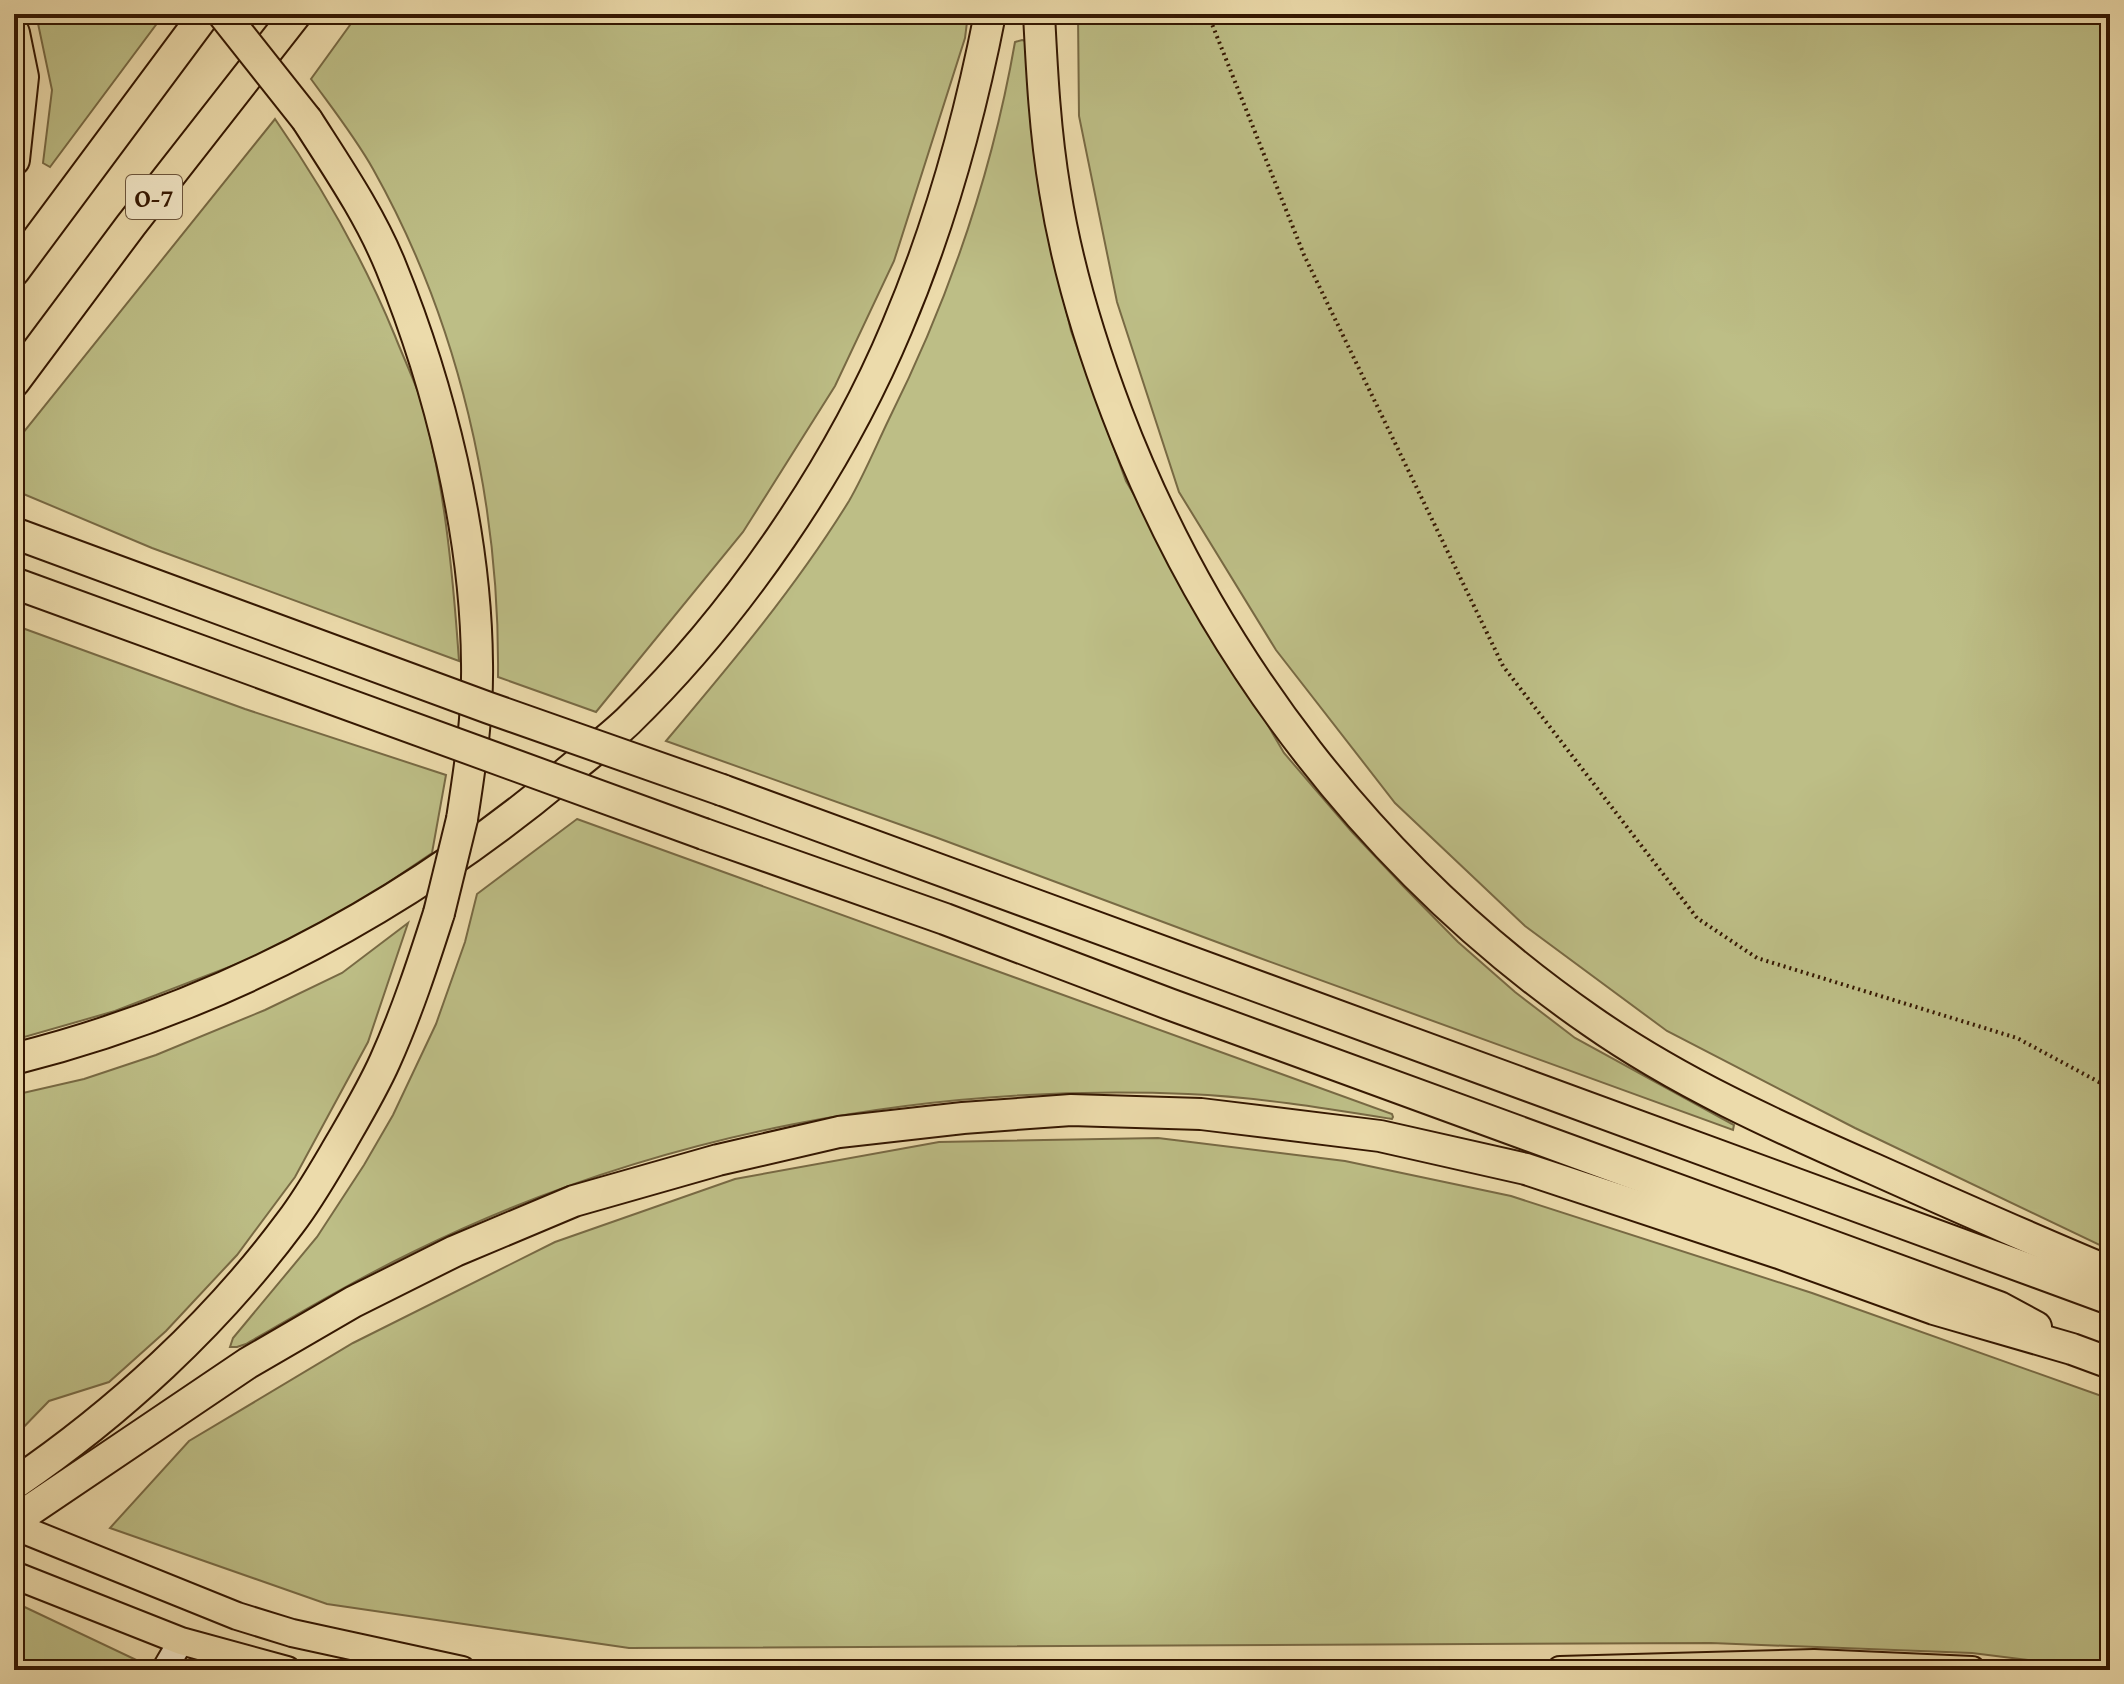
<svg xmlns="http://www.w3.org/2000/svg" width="2124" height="1684" viewBox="0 0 2124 1684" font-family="'Gentium Book Plus',serif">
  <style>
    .green { fill: #bdbe86; stroke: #786a44; stroke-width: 2 }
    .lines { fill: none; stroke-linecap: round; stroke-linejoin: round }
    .secondary-casing { stroke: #341701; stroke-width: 28 }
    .primary-casing { stroke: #341701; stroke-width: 30 }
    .highway-casing { stroke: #341701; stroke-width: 34 }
    .path { stroke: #341701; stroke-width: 4; stroke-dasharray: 2 4; stroke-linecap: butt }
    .secondary { stroke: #f3e8c8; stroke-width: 24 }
    .primary { stroke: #ecdbab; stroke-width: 26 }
    .highway { stroke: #ecdbab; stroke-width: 30 }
    .highway-bridge-casing { stroke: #341701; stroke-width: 34; stroke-linecap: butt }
    .highway-bridge { stroke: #ecdbab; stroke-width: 30 }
    .labels { text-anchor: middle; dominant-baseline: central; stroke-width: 8; stroke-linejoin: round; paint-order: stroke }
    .shield { fill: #f3e8c8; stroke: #6d563d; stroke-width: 2 }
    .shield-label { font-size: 26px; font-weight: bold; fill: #341701 }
  </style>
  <rect width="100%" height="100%" fill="#ecdbab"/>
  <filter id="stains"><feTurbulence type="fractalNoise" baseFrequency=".0025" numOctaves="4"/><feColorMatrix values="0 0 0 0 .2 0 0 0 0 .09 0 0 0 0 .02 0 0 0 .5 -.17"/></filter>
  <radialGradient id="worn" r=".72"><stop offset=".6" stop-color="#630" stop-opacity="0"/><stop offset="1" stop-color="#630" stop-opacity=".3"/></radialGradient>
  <!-- green -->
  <g class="green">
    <polygon points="36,14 164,14 50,167 43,163 52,90"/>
    <path d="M358,14H968L965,38L894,261L835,386L743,532L596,712L498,677C500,502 459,322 373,169C355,137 332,108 311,79Z"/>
    <polygon points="1078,14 2110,14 2110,1250 1855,1128 1667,1031 1525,926 1395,803 1276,650 1179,492 1117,302 1079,116"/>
    <path d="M1022,40L1030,42L1029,96L1041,202L1071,331L1126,481L1284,753L1352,832L1403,886L1458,942L1515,992L1575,1038L1734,1125L1733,1130L1257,957L935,837L666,741C731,664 796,587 849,501C864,475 876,446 889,419C949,299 992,174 1015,42Z"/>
    <path d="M275,119C323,188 363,258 395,336C402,354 411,373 418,392C444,474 453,575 459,661L152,548L14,490V444Z"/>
    <polygon points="14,625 245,709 446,775 432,853 333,920 260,955 115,1011 14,1040"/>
    <path d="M577,819L1392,1114L1393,1117L1392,1119C1324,1108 1257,1097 1188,1094C925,1083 652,1134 415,1251C357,1279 301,1312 246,1344L237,1347H230L233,1338L317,1237L364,1165L393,1115L436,1024L465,942L477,894Z"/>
    <polygon points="408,923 368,1042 295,1177 237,1255 166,1331 109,1382 49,1401 14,1437 14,1095 84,1079 156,1055 265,1010 342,973"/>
    <polygon points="1158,1138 1345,1161 1511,1196 1812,1293 2110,1399 2110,1670 1972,1653 1711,1643 629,1648 327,1604 110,1528 189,1441 353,1343 555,1242 735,1179 939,1142"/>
    <polygon points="14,1602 147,1665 145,1670 14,1670"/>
  </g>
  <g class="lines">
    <!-- secondary casing -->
    <g class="secondary-casing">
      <polyline id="secondary" points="164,1670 181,1641"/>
    </g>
    <!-- primary casing -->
    <g class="primary-casing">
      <g id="primary">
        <polyline points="14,1526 237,1616 292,1633 462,1670"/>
        <polyline points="14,1575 181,1641 287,1670"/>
        <polyline points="1560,1670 1814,1663 1972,1670"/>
      </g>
    </g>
    <!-- highway casing -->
    <g class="highway-casing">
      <g id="highway">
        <path d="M1039,14C1042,73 1045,132 1055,191C1067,267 1090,342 1117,413C1210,657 1376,872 1591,1021C1678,1082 1776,1126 1874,1169C1952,1204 2031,1239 2110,1272"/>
        <polyline points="14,33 23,77 14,160"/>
        <path d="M307,120C337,167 370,215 391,267C440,387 476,533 477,663C478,716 470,767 462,819"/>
        <polyline points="14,271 205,14"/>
        <polyline points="14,382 131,225 296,14"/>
        <polyline points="722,790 2110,1299"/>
        <polyline points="704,834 945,919 1169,1004 1999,1307 2036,1327"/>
        <path d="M14,1059C220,1007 401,911 564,775C585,757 608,740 628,721C737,615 838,468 897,327C940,226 969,121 990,14"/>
        <path d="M14,1484C118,1413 215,1324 290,1223C310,1197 326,1168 342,1141C357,1115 373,1088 385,1061C407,1012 423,963 439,913"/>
        <polyline points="14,1521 248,1363 353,1302 455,1251 574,1201 718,1160 839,1132 963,1118 1071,1110 1201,1114 1380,1136 1526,1169 1779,1253 1934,1309 2072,1349 2110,1363"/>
      </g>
    </g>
    <!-- path -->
    <polyline class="path" points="1208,14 1304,255 1503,666 1697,918 1757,958 2017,1038 2110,1088"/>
    <!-- secondary -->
    <use href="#secondary" class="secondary"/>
    <!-- primary -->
    <use href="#primary" class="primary"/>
    <!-- highway -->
    <use href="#highway" class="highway"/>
    <!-- highway-bridge casing -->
    <g class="highway-bridge-casing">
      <g id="highway-bridge">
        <polyline points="223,14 307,120"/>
        <polyline points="14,533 489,708 722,790"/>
        <polyline points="14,583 704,834"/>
        <polyline points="439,913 462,819"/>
      </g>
    </g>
    <!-- highway-bridge -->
    <use href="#highway-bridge" class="highway-bridge"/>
  </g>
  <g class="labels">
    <!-- shield labels -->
    <rect class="shield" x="126" y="175" width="56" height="44" rx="6"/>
    <g class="shield-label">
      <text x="154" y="197">O-7</text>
    </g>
  </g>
  <!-- margin -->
  <rect width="2124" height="1684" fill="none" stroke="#ecdbab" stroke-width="48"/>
  <rect x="16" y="16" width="2092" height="1652" fill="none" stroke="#341701" stroke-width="4"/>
  <rect x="24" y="24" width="2076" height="1636" fill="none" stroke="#341701" stroke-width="2"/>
  <rect width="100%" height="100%" filter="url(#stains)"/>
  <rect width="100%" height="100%" fill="url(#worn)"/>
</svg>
